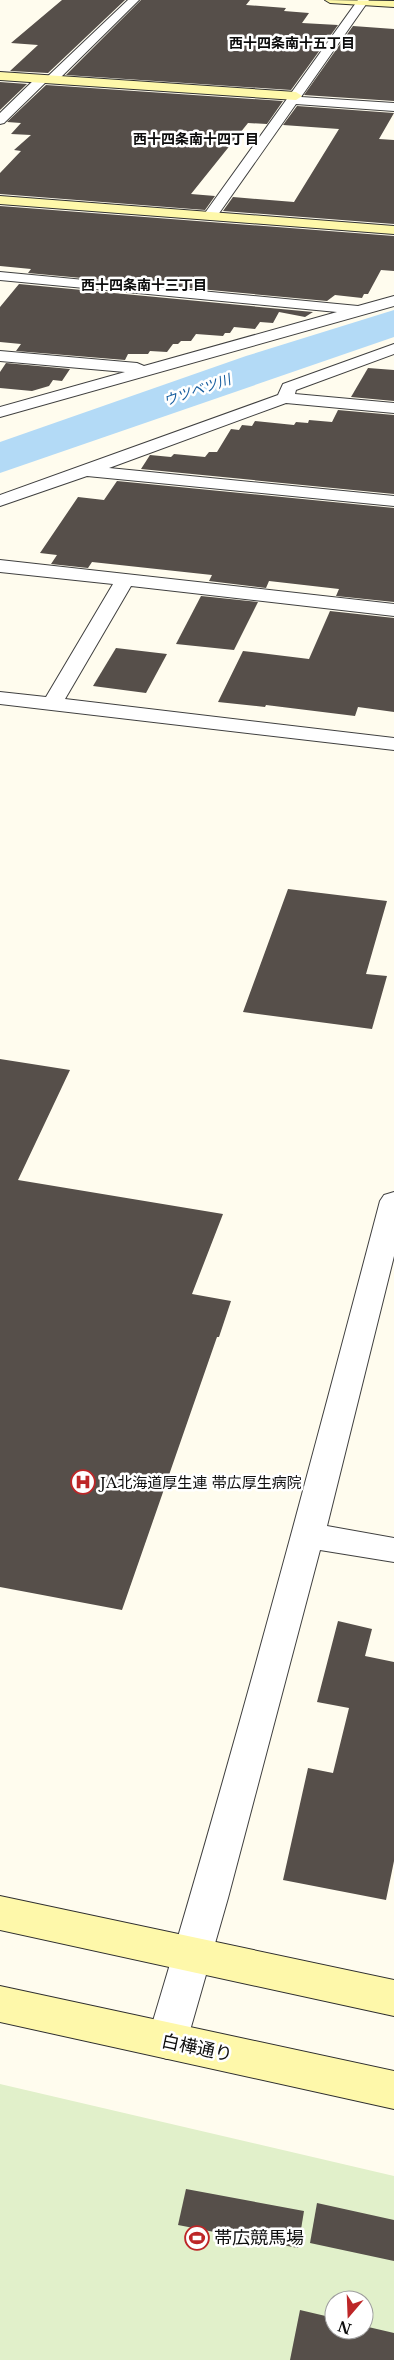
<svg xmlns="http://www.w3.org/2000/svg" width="394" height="2360" viewBox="0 0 394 2360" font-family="'Libre Baskerville','Noto Sans JP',serif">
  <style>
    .pitch { fill: #e1f0ca; fill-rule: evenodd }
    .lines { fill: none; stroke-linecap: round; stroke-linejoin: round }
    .river { fill: #b3daf6; fill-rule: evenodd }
    .building { fill: #564f4a }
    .street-casing { stroke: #404040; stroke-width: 2 }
    .secondary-casing { stroke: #2f2f2f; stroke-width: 2 }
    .street { fill: #fff; fill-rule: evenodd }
    .secondary { fill: #fef8aa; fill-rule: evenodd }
    .labels { text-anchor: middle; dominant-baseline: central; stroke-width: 5; stroke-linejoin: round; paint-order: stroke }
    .far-neighbourhood-label { font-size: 14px; font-weight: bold; fill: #0d0d0d; stroke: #fff }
    .far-water-label { font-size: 14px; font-style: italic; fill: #175e9f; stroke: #fff }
    .poi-label { font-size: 15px; fill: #0d0d0d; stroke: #fff; text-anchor: start }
    .near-street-label { font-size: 18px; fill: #0d0d0d; stroke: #fff }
    .near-poi-label { font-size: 18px; fill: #0d0d0d; stroke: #fff; text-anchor: start }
  </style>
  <rect width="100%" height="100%" fill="#fffcee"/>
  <!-- pitch -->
  <path class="pitch" d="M0,2084L394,2176V2360H0ZM334,2300H364V2330H334Z"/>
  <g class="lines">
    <!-- river -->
    <polygon class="river" points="394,310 394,337 0,473 0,442 246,356"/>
  </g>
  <!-- building -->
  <g class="building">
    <polygon points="62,0 125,0 48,73 10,71 38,45 11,43"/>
    <polygon points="141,0 250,0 246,5 286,8 284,11 309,13 302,23 338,25 291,90 66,75"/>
    <polygon points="353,26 394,29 394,101 304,95"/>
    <polygon points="0,82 27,84 0,110"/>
    <polygon points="46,85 283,101 267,124 248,123 191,194 215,196 205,210 0,194 0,173 21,151 14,150 31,135 11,134 21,123 7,122"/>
    <polygon points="297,106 394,113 379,139 394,140 394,224 223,211 233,197 294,202 339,129 283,125"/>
    <polygon points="0,206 394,236 394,271 381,270 368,294 364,294 362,298 335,295 327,301 28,273 31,269 0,266"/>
    <polygon points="19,284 313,312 305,317 279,312 273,323 260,322 255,329 234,327 230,333 225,333 223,336 196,334 191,341 181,341 178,344 173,344 167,352 150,351 148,354 128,354 125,360 16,351 21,344 0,342 0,307"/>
    <polygon points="6,363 70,369 62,381 53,380 49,386 32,391 0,388 0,372"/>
    <polygon points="368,368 394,370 394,401 351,397"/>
    <polygon points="338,410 394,415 394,494 141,469 150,455 171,457 174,454 205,457 209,452 217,452 231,429 239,430 242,425 252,426 255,421 294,425 296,422 308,423 309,420 332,422"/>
    <polygon points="117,481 394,508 394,602 336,596 339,589 269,581 266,588 209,581 212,575 92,562 88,568 51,564 57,555 40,553 78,497 104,500"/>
    <polygon points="201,596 258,602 234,650 176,644"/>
    <polygon points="330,611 394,618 394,712 358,707 355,716 266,705 265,707 218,702 243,651 309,659"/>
    <polygon points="116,648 167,654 146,693 93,686"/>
    <polygon points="288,889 387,901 366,974 387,976 372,1029 243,1012"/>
    <polygon points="0,1059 70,1070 18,1180 223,1214 192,1294 231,1301 219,1337 217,1337 122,1610 0,1587"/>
    <polygon points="338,1621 372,1629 365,1656 394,1662 394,1861 386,1900 283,1880 308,1768 333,1773 349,1708 317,1702"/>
    <polygon points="186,2189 304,2211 298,2248 178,2225"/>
    <polygon points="317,2203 394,2220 394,2261 310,2243"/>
    <polygon points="300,2310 334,2318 334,2330 364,2330 364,2326 394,2333 394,2360 290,2360"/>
  </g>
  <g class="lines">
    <!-- street casing -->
    <g class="street-casing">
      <g id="street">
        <polygon points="128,0 139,0 55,83 46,82 4,123 0,124 0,113 38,76 47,77"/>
        <polygon points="358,0 369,0 301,97 394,103 394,111 296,104 215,219 205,219 203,216 205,213"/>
        <polygon points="0,272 358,306 394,296 394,306 0,417 0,407 125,372 0,361 0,351 137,363 144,366 337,312 0,280"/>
        <polygon points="394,344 394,354 296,390 295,394 394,403 394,413 286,403 109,468 394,496 394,506 87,476 0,506 0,495 278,395 283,384"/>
        <polygon points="0,560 394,604 394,616 131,586 65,699 394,738 394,750 0,704 0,692 46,697 113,584 0,572"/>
        <path d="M394,1192V1256L327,1526L394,1538V1562L320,1550L228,1898L187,2041L181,2054L167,2059L153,2054L147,2041C231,1763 306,1482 380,1201L384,1195Z"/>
      </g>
    </g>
    <!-- secondary casing -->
    <g class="secondary-casing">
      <g id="secondary">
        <polygon points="325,0 394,1 394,7 330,3"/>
        <polygon points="0,72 296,92 302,96 296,100 0,80"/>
        <polygon points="0,196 394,226 394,234 0,204"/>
        <polygon points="0,1896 394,1980 394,2016 0,1930"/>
        <polygon points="0,1986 394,2071 394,2109 0,2022"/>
      </g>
    </g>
    <!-- street -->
    <use href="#street" class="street"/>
    <!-- secondary -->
    <use href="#secondary" class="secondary"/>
  </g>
  <!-- icons -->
  <defs>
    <g id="hospital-ring" transform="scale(1.25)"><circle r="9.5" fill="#fff" stroke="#bd2627" stroke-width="1.5"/><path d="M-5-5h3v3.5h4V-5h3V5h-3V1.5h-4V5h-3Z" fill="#bd2627"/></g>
    <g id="stadium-ring" transform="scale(1.25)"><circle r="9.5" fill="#fff" stroke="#bd2627" stroke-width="1.5"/><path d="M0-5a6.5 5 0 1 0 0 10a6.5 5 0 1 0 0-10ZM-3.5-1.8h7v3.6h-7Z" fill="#bd2627"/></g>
  </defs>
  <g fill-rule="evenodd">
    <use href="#hospital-ring" x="83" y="1482"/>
    <use href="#stadium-ring" x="197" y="2238"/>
  </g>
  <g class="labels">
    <!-- far-neighbourhood labels -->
    <g class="far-neighbourhood-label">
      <text x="292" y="43">西十四条南十五丁目</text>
      <text x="196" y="139">西十四条南十四丁目</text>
      <text x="144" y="285">西十四条南十三丁目</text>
    </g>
    <!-- far-water labels -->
    <g class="far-water-label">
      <text transform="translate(197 390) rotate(-19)">ウツベツ川</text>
    </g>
    <!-- poi labels -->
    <g class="poi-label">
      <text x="100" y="1482">JA北海道厚生連 帯広厚生病院</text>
    </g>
    <!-- near-street labels -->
    <g class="near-street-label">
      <text transform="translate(197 2048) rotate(12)">白樺通り</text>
    </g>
    <!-- near-poi labels -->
    <g class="near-poi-label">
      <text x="214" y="2238">帯広競馬場</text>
    </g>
  </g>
  <!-- north arrow -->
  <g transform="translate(349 2315) rotate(199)"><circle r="24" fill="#ffffff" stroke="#9e9e9e"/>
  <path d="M0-4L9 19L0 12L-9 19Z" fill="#bd2627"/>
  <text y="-8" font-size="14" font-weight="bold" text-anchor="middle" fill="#0d0d0d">N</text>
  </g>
</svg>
